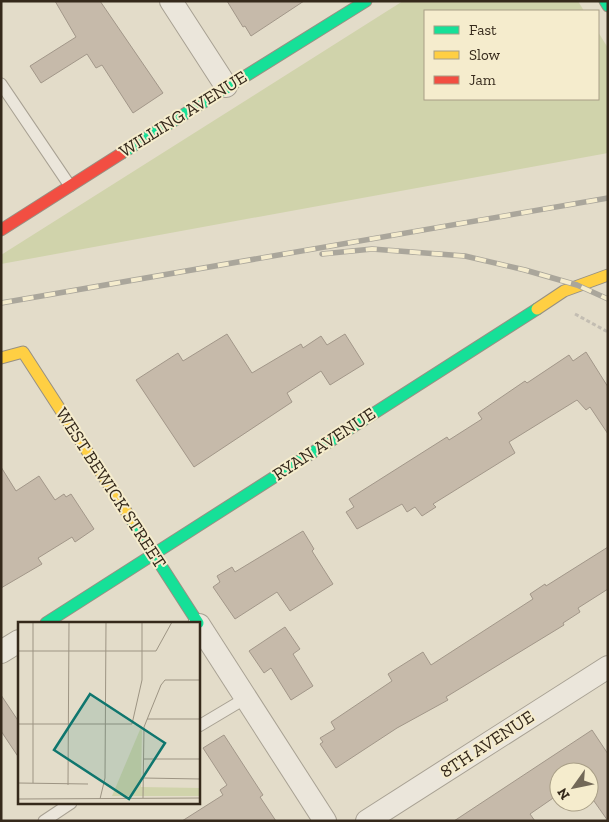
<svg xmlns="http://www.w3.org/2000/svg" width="609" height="822" viewBox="0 0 609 822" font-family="'Zilla Slab',serif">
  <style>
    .green { fill: #d0d3ab }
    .building { fill: #c6baaa; stroke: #a29789 }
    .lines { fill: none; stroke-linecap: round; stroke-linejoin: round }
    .lane-casing { stroke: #a8a193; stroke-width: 13 }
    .street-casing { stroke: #a8a193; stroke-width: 24 }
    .fast-casing { stroke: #979083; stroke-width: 13 }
    .slow-casing { stroke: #979083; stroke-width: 13 }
    .jam-casing { stroke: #979083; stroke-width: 13 }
    .path { stroke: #c3bdb2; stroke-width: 3; stroke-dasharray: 4 2.5; stroke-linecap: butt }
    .lane { stroke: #ebe6db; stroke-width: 11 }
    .street { stroke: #ebe6db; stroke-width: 22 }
    .fast { stroke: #16e098; stroke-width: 11 }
    .slow { stroke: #ffcf43; stroke-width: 11 }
    .jam { stroke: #f24e42; stroke-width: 11 }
    .rail-casing { stroke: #aaa69b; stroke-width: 5.5 }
    .rail { stroke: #f5eccd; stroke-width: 4; stroke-dasharray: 11; stroke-linecap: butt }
    .labels { text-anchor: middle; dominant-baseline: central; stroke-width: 4; stroke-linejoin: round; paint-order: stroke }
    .street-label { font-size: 18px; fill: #35291b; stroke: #f5eccd }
    .inset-road { fill: none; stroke: #9d9483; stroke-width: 1 }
    .view { fill: #0f766e; fill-opacity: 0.15; stroke: #0f766e; stroke-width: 2.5 }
    .inset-edge { fill: none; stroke: #35291b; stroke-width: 2.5 }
  </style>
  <rect width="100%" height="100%" fill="#e3dcc9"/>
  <!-- green -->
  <polygon class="green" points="403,1 578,1 584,11 425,11 425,99 598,99 598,32 608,48 608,153 1,264 1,255"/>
  <!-- building -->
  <g class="building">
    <polygon points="55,1 100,1 163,93 133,113 102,65 96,68 87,54 41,83 30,66 76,37"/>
    <polygon points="227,1 304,1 251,36 245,26 243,27"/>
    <polygon points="227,334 252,373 301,344 303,348 321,336 327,345 345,334 364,364 330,385 321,371 287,393 292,402 194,467 136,380 178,353 183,361"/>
    <polygon points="586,352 608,387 608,434 590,407 586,410 577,400 509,442 515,453 433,504 436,507 422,516 415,507 407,512 402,504 357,529 346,512 354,507 349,499 447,437 449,440 482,419 478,413 525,381 527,383 569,355 573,361"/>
    <polygon points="1,467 16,491 39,476 55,500 64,494 66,497 71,494 94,529 75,542 72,537 38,558 42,564 1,588"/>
    <polygon points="303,531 314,549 312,551 333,584 290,611 277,592 235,619 213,587 220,582 217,576 232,567 235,572"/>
    <polygon points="608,547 608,589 578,608 580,612 563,623 564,625 446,697 448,700 397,728 336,768 320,744 323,742 320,738 335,729 331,722 392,681 388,674 423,652 431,665 533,599 530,594 545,584 546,586"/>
    <polygon points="285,627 300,649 293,654 313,686 291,700 271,668 264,673 249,651"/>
    <polygon points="1,695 19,722 19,758 1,731"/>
    <polygon points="592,730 608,754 608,821 589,794 589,772 559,772 559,794 530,814 535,821 454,821"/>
    <polygon points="224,735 263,795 260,797 276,821 182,821 223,795 220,790 227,785 203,748"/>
  </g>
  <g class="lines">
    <!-- lane casing -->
    <g class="lane-casing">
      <g id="lane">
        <polyline points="1,84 70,186"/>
        <polyline points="199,726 246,698"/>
        <polyline points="44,821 71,803"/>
      </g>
    </g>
    <!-- street casing -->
    <g class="street-casing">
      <g id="street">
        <polyline points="171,1 226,86"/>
        <polyline points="199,625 325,821"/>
        <polyline points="1,652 19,641"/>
        <polyline points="367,821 608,667"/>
      </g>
    </g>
    <!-- fast casing -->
    <g class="fast-casing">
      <g id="fast">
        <polyline points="605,1 608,6"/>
        <polyline points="122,153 366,1"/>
        <polyline points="131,519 198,623"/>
        <polyline points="46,623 537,309"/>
      </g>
    </g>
    <!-- slow casing -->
    <g class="slow-casing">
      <g id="slow">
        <polyline points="537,309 564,291 608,275"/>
        <polyline points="1,358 23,352 131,519"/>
      </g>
    </g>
    <!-- jam casing -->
    <g class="jam-casing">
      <polyline id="jam" points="1,230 122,153"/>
    </g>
    <!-- path -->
    <polyline class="path" points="575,314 608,332"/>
    <!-- lane -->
    <use href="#lane" class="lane"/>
    <!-- street -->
    <use href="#street" class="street"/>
    <!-- fast -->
    <use href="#fast" class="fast"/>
    <!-- slow -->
    <use href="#slow" class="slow"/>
    <!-- jam -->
    <use href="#jam" class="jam"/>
    <!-- rail casing -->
    <g class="rail-casing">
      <g id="rail">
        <polyline points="322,254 372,249 465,256 525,270 577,285 608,299"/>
        <polyline points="1,303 608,198"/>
      </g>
    </g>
    <!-- rail -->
    <use href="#rail" class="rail"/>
  </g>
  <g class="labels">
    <!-- street labels -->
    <g class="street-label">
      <text transform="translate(183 114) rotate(-32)">WILLING AVENUE</text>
      <text transform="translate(324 444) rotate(-33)">RYAN AVENUE</text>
      <text transform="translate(111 488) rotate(57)">WEST BEWICK STREET</text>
      <text transform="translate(487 744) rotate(-33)">8TH AVENUE</text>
    </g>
  </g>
  <!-- overview -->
  <g transform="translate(18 622)">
    <rect width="182" height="182" fill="#e3dcc9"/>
    <path d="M124,103L123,165L182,166V174H94Z" fill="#d0d3ab"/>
    <path class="inset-road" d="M0,29H138L154,0M129,97H183M0,102H114L124,58V0M126,137H183M125,156L183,157M0,161L70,162M15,161V0M50,163L51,0M125,176L126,105L143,63L147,58H183M0,177L183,176M82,177L87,156L88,0"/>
    <path class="view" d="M72,72L147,121L111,177L36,128Z"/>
    <rect width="182" height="182" class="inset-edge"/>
  </g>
  <!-- border -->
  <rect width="609" height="822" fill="none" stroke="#35291b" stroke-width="5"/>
  <!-- legend -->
  <rect x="424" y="10" width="175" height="90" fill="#f5eccd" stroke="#a89e86"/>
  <rect x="434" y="26" width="25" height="8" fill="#16e098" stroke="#a89e86"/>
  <text x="469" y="35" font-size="15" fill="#35291b">Fast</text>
  <rect x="434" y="51" width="25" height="8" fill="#ffcf43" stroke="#a89e86"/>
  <text x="469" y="60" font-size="15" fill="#35291b">Slow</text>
  <rect x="434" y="76" width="25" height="8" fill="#f24e42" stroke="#a89e86"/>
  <text x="469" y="85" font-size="15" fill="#35291b">Jam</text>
  <!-- north arrow -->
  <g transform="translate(574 787) rotate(237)"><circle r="24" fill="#f5eccd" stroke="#a89e86"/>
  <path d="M0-4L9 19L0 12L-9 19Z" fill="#726858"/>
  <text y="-8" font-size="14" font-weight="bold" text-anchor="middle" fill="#35291b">N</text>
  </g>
</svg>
